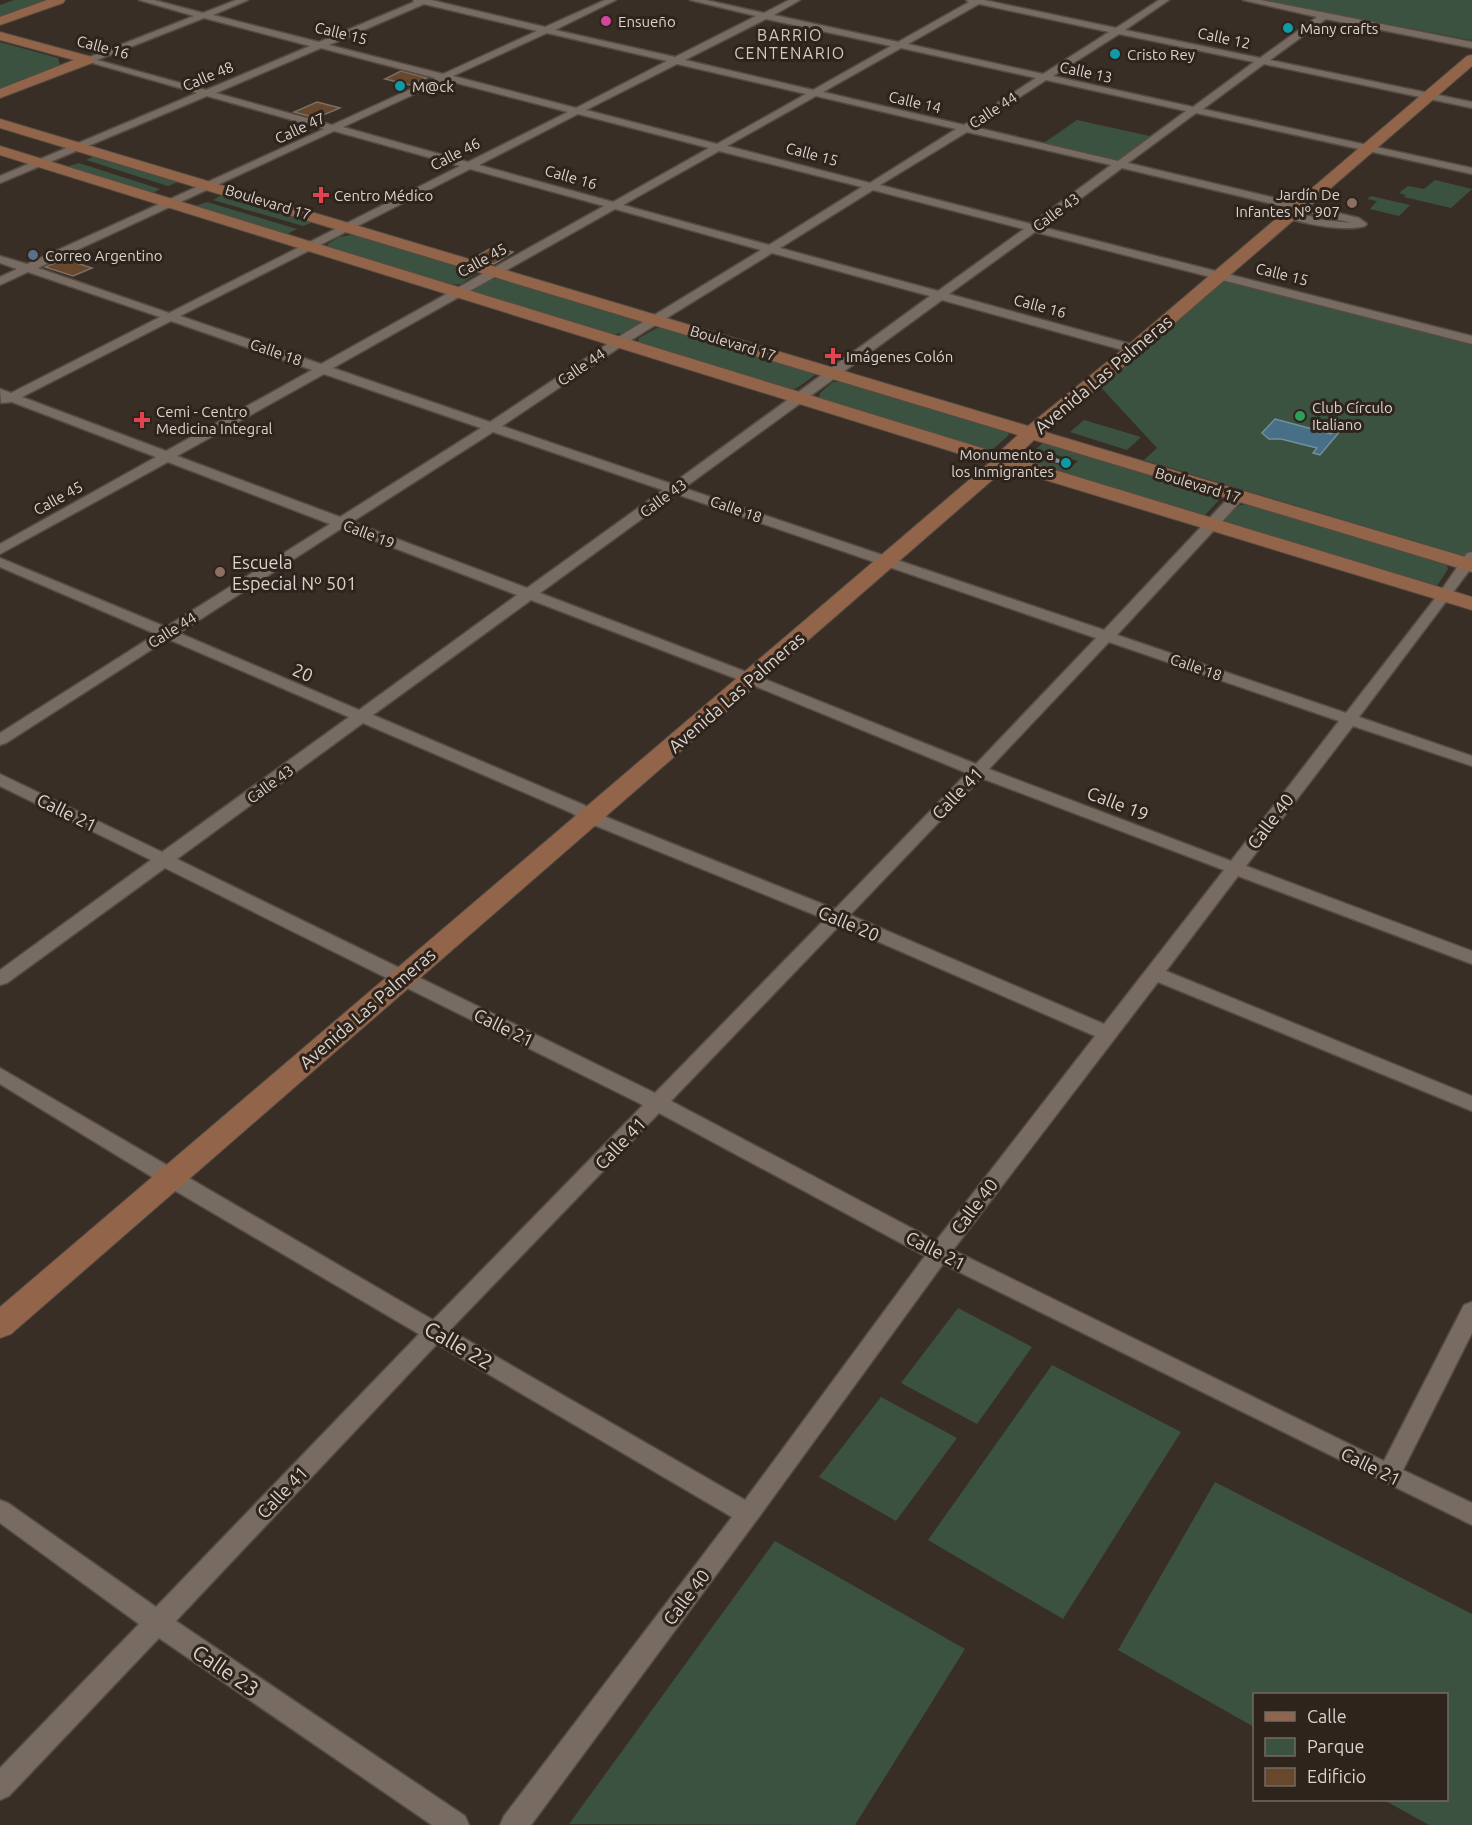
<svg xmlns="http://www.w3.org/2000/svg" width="1472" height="1825" viewBox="0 0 1472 1825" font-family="Ubuntu,sans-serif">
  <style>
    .green { fill: #3b5241 }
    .water { fill: #477088; stroke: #738e9d; stroke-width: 1.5 }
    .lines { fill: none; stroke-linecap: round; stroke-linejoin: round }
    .stream { stroke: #738e9d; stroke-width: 4 }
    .building { fill: #68482d; stroke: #7b6f65; stroke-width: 1.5 }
    .street-casing { stroke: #544b43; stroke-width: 3 }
    .secondary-casing { stroke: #544b43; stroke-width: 2 }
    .street { fill: #786b61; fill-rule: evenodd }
    .secondary { fill: #92654a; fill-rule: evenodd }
    .hotel-dot { fill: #d1479c; stroke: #2f241c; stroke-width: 2 }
    .culture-dot { fill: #0f9aa8; stroke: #2f241c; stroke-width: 2 }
    .health-dot { fill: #e0444e; stroke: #2f241c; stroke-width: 2 }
    .education-dot { fill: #8d6e63; stroke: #2f241c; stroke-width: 2 }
    .service-dot { fill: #5c6f8a; stroke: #2f241c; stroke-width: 2 }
    .leisure-dot { fill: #2e9e5b; stroke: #2f241c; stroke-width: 2 }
    .labels { text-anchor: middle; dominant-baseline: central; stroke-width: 6; stroke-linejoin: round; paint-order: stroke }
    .far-poi-label { font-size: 15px; fill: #dad3cd; stroke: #2f241c; text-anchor: start }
    .far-street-label { font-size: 15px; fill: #dad3cd; stroke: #2f241c }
    .far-neighbourhood-label { font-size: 16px; letter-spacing: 1.5px; fill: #d6c8bd; stroke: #2f241c }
    .street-label { font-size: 18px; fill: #dad3cd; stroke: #2f241c }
    .poi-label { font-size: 18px; fill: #dad3cd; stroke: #2f241c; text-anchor: start }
    .near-street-label { font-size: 21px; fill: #dad3cd; stroke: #2f241c }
  </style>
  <rect width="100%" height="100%" fill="#392e25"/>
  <!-- green -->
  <g class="green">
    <polygon points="14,0 55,0 0,19 0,5"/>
    <polygon points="1262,0 1472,0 1472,39 1471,40"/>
    <polygon points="0,42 58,58 60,65 0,89"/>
    <polygon points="1077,120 1154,137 1116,161 1041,145"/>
    <polygon points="96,155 181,181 168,186 86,160"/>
    <polygon points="79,163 160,189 151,194 65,167"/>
    <polygon points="1435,180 1472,189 1451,208 1404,197 1406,195 1399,193 1408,186 1424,189"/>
    <polygon points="223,194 230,196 224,198 305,221 317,221 303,226 213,200"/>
    <polygon points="1371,196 1410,205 1399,216 1370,209 1377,201 1367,199"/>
    <polygon points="207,202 297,229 287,234 195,206"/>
    <polygon points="350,235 362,236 477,270 477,273 461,284 448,285 327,248 328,244 339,237"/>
    <path d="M501,278L642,319L643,322L629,332L610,335L473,291C478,282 492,279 501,278Z"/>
    <polygon points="1225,279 1472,342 1472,556 1470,558 1144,460 1157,448 1097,383"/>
    <polygon points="664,327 814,372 815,375 797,388 788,390 638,343 639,338 657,328"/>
    <polygon points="846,381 1006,430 1009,435 993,449 980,449 819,398 820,393 833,382"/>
    <polygon points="1084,420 1141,437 1127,450 1070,432"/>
    <polygon points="1044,442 1216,493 1220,499 1205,515 1200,516 1017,461 1029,453 1069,469 1078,461 1036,449"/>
    <polygon points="1247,504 1446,564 1448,569 1437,586 1433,587 1225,522 1225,519 1236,506"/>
    <polygon points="958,1308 1032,1347 977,1424 901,1383"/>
    <polygon points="1052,1365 1181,1432 1063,1619 928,1540"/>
    <polygon points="881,1397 957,1438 896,1521 819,1477"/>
    <polygon points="1215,1482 1472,1614 1472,1825 1429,1825 1384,1800 1446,1800 1446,1694 1254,1694 1254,1727 1118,1650"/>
    <polygon points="775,1541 965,1649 855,1825 569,1824"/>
  </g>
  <!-- water -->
  <polygon class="water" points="1275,419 1331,434 1336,428 1341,430 1320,455 1313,453 1317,448 1281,439 1269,439 1262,433"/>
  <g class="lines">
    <!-- stream -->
    <polyline class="stream" points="1033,452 1058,461"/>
  </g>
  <!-- building -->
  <g class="building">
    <polygon points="401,71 427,78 410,85 385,79"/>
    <polygon points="317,102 340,108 316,118 294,112"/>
    <polygon points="493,247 513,252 494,264 474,258"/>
    <polygon points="65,259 92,268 73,276 45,267"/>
  </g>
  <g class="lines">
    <!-- street casing -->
    <g class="street-casing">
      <path id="street" d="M139,0H154L203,13L236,0H248L213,15L319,42L414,2L413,0H431L545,27L605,0H616L555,30L675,57L756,16L690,0H706L764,13L789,0H800L774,15L898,42L969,2L966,0H984L1116,28L1159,0H1169L1125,30L1260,58L1317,17L1243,0H1261L1472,42V48L1326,19L1270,60L1472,102V108L1264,64L1203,109L1472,168V174L1196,113L1128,163L1359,218L1367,224L1365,226C1345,232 1292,224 1276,211L1282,208L1323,220L1352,223L1122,168L1042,227L1472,336V344L1035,232L949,294L1138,346L1140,349L1138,352H1130L942,300L684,488L1104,630L1232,494H1242L1244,497L1242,500L1117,635L1346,713L1440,592L1467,553L1472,552V567L1359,717L1472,756V766L1353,726L1246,866L1472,951V964L1238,876L1166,971L1472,1096V1111L1158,982L953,1250L1384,1461L1464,1305L1472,1302V1333L1403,1470L1472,1503V1525L943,1264L756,1521L531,1825H500L504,1816L732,1517L437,1344L176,1621L465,1816L469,1825H432L159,1638L9,1796L0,1800V1768L139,1624L0,1523V1500L8,1503L156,1607L419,1334L162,1183L0,1084V1068L433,1320L643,1105L165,868L7,983L0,985V970L151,860L0,786V774L162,852L349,717L168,639L6,743L0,745V733L156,634L0,567V558L166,627L330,524L168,462L0,554V544L156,457L12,402L1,403L0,389L11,393L160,317L28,272L0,285V277L17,269L0,263V256L27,264L324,129L207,96L0,183V176L197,93L82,60L194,16ZM424,4L537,31L443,74L329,45ZM979,4L1109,32L1043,74L908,44ZM204,18L310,46L206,90L97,60ZM766,19L891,46L813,90L685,60ZM547,33L667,61L576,108L453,76ZM1119,34L1254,62L1193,107L1053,76ZM321,48L435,78L332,125L216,93ZM901,48L1036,78L964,125L823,92ZM677,64L806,94L717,144L586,110ZM445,80L568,112L468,162L343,127ZM1046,80L1186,111L1118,161L974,127ZM816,96L956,129L870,183L727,146ZM578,114L709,148L613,202L479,165ZM334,131L460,166L169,313L38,268ZM967,132L1111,165L1031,224L880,185ZM719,151L862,187L769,245L623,205ZM470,169L604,206L321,364L180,316ZM873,190L1024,229L938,291L780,248ZM615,209L761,250L615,339L490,422L333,368ZM772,253L930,296L672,484L502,426L623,345ZM171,321L312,370L166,451L22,397ZM324,374L481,428L340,517L177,456ZM493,432L663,490L527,588L352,522ZM676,494L1096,638L976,764L757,676L540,593ZM342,528L517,595L359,710L179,633ZM531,600L745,682L967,773L835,909L596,813L584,805L373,715ZM1109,642L1339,721L1231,861L989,769ZM363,723L572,813L584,821L825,919L655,1093L177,859ZM981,778L1224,870L1104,1024L850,915ZM840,925L1095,1036L936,1241L671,1101ZM659,1113L925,1256L745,1500L450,1330Z"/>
    </g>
    <!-- secondary casing -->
    <g class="secondary-casing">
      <g id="secondary">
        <polygon points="47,0 65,0 63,3 0,25 0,17"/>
        <polygon points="0,32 92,57 94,60 92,63 0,98 0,89 74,60 0,40"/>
        <polygon points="1472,55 1472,66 1140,353 1045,432 1472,559 1472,572 1034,440 1015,458 1472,597 1472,610 1006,468 11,1334 0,1338 0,1307 989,463 0,155 0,146 998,453 1018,435 0,128 0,119 1028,426 1128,345 1467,56"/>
      </g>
    </g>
    <!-- street -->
    <use href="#street" class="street"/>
    <!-- secondary -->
    <use href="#secondary" class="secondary"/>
  </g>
  <!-- markers -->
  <circle class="hotel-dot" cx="606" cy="21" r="6"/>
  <g class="culture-dot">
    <circle cx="1288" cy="28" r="6"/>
    <circle cx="1115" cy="54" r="6"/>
    <circle cx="400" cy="86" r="6"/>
    <circle cx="1066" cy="463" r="6"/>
  </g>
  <g class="health-dot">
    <path d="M318 186h6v6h6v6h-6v6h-6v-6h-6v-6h6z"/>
    <path d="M830 347h6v6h6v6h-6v6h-6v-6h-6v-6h6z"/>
    <path d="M139 411h6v6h6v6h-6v6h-6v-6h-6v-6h6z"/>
  </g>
  <g class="education-dot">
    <circle cx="1352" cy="203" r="6"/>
    <circle cx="220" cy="572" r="6"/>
  </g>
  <circle class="service-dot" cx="33" cy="255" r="6"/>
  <circle class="leisure-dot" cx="1300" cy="416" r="6"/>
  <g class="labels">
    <!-- far-poi labels -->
    <g class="far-poi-label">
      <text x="618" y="21">Ensueño</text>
      <text x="1300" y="28">Many crafts</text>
      <text x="1127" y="54">Cristo Rey</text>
      <text x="412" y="86">M@ck</text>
      <text x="1340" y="194" text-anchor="end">Jardín De<tspan x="1340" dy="17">Infantes Nº 907</tspan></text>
      <text x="334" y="195">Centro Médico</text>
      <text x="45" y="255">Correo Argentino</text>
      <text x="846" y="356">Imágenes Colón</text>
      <text x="1312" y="407">Club Círculo<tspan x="1312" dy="17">Italiano</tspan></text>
      <text x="156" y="411">Cemi - Centro<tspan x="156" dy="17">Medicina Integral</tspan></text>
      <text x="1054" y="454" text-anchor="end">Monumento a<tspan x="1054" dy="17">los Inmigrantes</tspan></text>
    </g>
    <!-- far-street labels -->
    <g class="far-street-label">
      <text transform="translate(341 33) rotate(14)">Calle 15</text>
      <text transform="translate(1224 38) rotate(12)">Calle 12</text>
      <text transform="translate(103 47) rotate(15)">Calle 16</text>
      <text transform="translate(1086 72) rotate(12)">Calle 13</text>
      <text transform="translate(208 76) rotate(-23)">Calle 48</text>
      <text transform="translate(915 102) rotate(13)">Calle 14</text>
      <text transform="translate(993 110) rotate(-33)">Calle 44</text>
      <text transform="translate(300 128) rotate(-25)">Calle 47</text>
      <text transform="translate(455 154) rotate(-27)">Calle 46</text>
      <text transform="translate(812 154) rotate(15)">Calle 15</text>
      <text transform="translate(571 177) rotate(16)">Calle 16</text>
      <text transform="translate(268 202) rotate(17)">Boulevard 17</text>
      <text transform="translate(1056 212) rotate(-36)">Calle 43</text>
      <text transform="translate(482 260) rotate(-29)">Calle 45</text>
      <text transform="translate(1282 274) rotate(14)">Calle 15</text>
      <text transform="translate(1040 306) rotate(15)">Calle 16</text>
      <text transform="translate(733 343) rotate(17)">Boulevard 17</text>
      <text transform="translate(276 352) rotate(19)">Calle 18</text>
      <text transform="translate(581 367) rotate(-34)">Calle 44</text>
      <text transform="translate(1198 485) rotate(17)">Boulevard 17</text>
      <text transform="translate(58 498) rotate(-29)">Calle 45</text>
      <text transform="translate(663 498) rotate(-36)">Calle 43</text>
      <text transform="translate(736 509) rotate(19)">Calle 18</text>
      <text transform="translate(369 534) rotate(21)">Calle 19</text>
      <text transform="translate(172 630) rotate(-32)">Calle 44</text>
      <text transform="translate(1196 667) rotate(19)">Calle 18</text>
      <text transform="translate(270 784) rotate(-36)">Calle 43</text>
    </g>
    <!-- far-neighbourhood labels -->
    <g class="far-neighbourhood-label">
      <text x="790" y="35">BARRIO<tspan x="790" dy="18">CENTENARIO</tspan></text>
    </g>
    <!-- street labels -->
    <g class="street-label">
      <text transform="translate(1103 374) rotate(-40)">Avenida Las Palmeras</text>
      <text transform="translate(303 672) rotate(23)">20</text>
      <text transform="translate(736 692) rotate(-41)">Avenida Las Palmeras</text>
      <text transform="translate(957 793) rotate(-46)">Calle 41</text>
      <text transform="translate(1118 803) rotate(21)">Calle 19</text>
      <text transform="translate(67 812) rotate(26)">Calle 21</text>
      <text transform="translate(1270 821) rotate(-53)">Calle 40</text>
      <text transform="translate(849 923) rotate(23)">Calle 20</text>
      <text transform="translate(367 1008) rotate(-41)">Avenida Las Palmeras</text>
      <text transform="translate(504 1027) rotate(26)">Calle 21</text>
      <text transform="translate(620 1143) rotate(-46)">Calle 41</text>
      <text transform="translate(974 1206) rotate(-53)">Calle 40</text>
      <text transform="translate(936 1250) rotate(27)">Calle 21</text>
      <text transform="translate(1371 1466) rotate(26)">Calle 21</text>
      <text transform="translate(282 1492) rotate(-46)">Calle 41</text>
      <text transform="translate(686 1597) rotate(-53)">Calle 40</text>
    </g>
    <!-- poi labels -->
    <g class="poi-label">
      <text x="232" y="562">Escuela<tspan x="232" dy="21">Especial Nº 501</tspan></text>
    </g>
    <!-- near-street labels -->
    <g class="near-street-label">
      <text transform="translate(459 1345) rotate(30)">Calle 22</text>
      <text transform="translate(226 1670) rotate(34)">Calle 23</text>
    </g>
  </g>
  <!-- legend -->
  <rect x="1253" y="1693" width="195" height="108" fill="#2f241c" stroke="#736a63" stroke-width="1.5"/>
  <rect x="1265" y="1712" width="30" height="9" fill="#92654a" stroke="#736a63" stroke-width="1.5"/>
  <text x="1307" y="1723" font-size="18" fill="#dad3cd">Calle</text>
  <rect x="1265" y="1738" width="30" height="18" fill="#3b5241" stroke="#736a63" stroke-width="1.5"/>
  <text x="1307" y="1753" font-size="18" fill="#dad3cd">Parque</text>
  <rect x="1265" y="1768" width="30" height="18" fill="#68482d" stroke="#736a63" stroke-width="1.5"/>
  <text x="1307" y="1783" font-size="18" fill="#dad3cd">Edificio</text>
</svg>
